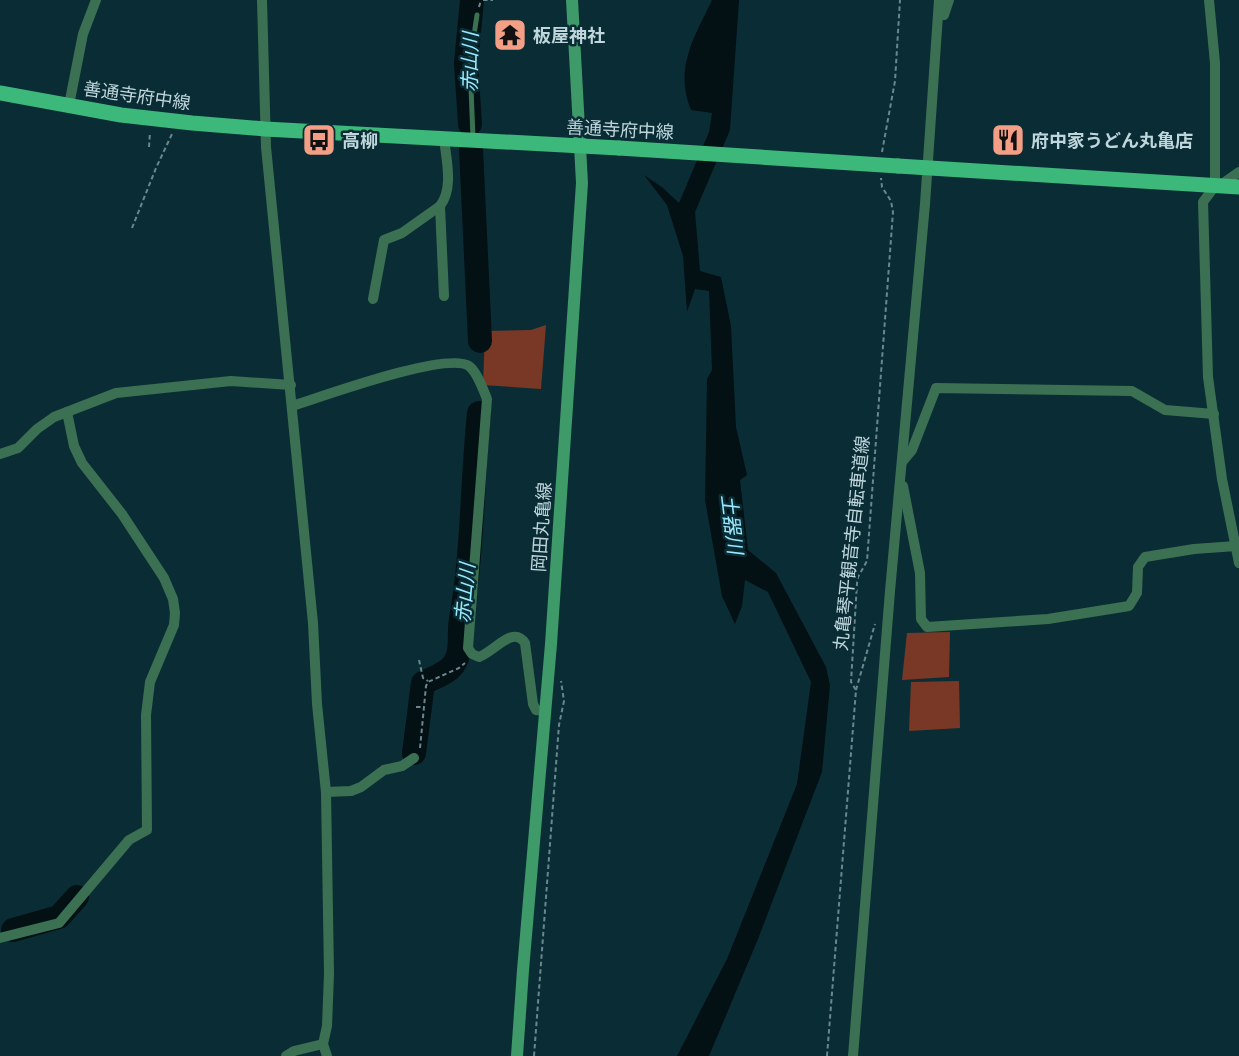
<svg xmlns="http://www.w3.org/2000/svg" width="1239" height="1056" viewBox="0 0 1239 1056" font-family="'Exo 2','Noto Sans JP',sans-serif">
  <style>
    .green { fill: #793826 }
    .water { fill: #031014 }
    .lines { fill: none; stroke-linecap: round; stroke-linejoin: round }
    .river { stroke: #031014; stroke-width: 24 }
    .path { stroke: #6a878e; stroke-width: 2; stroke-dasharray: 4.5 3; stroke-linecap: butt }
    .service { stroke: #3b7152; stroke-width: 5 }
    .minor { stroke: #3b7152; stroke-width: 10 }
    .secondary { stroke: #3e9a69; stroke-width: 12 }
    .primary { stroke: #3cb97a; stroke-width: 15 }
    .primary-bridge { stroke: #3cb97a; stroke-width: 15 }
    .labels { text-anchor: middle; dominant-baseline: central; stroke-width: 5; stroke-linejoin: round; paint-order: stroke }
    .poi-label { font-size: 18px; font-weight: bold; fill: #bfd6dc; stroke: #0a2d35; text-anchor: start }
    .street-label { font-size: 18px; fill: #bfd6dc; stroke: #0a2d35 }
    .water-label { font-size: 20px; font-style: italic; fill: #99e9ff; stroke: #0a2d35 }
  </style>
  <rect width="100%" height="100%" fill="#0a2d35"/>
  <!-- green -->
  <g class="green">
    <polygon points="546,325 541,389 483,385 485,331 531,330"/>
    <polygon points="950,632 949,677 902,680 907,633"/>
    <polygon points="959,681 960,728 909,731 911,682"/>
  </g>
  <!-- water -->
  <path class="water" d="M712,0H739L730,130L695,212L700,271L721,277L731,326L736,427L747,475L740,480L748,550L776,573L826,667L830,685L822,772L758,939L709,1056H677L727,959L797,784L811,682L768,592L745,580L742,606L735,624L722,596L705,500L707,379L712,370L709,291L695,289L687,312L683,256L667,205L644,175L663,188L679,203L709,132L712,113L691,110C674,68 694,38 712,0Z"/>
  <g class="lines">
    <!-- river -->
    <g class="river">
      <polyline points="470,124 466,63 472,0"/>
      <polyline points="471,149 480,341"/>
      <path d="M414,753L423,683C433,678 447,674 454,664C463,650 458,635 461,619C473,551 472,481 479,413"/>
      <polyline points="13,930 59,917 77,897"/>
    </g>
    <!-- path -->
    <g class="path">
      <polyline points="483,0 493,0"/>
      <polyline points="479,7 481,0"/>
      <polyline points="149,147 150,132"/>
      <polyline points="882,152 895,81 900,0"/>
      <polyline points="132,228 156,168 172,134"/>
      <polyline points="419,660 423,678 428,681"/>
      <polyline points="856,690 875,624"/>
      <polyline points="416,707 424,707"/>
      <polyline points="420,748 426,686 428,682 459,668 465,663"/>
      <polyline points="534,1056 559,725 564,701 561,681"/>
      <polyline points="827,1056 856,690 851,682 857,583 858,577 867,561 893,212 891,201 882,187 881,178"/>
    </g>
    <!-- service -->
    <polyline class="service" points="473,138 470,62 477,15"/>
    <!-- minor -->
    <g class="minor">
      <polyline points="262,0 266,147 313,623 317,704 326,792 329,974 327,1026 323,1044 327,1056"/>
      <polyline points="1209,0 1215,63 1215,186 1203,202 1208,377 1222,479 1239,563"/>
      <polyline points="938,14 944,15 949,0"/>
      <polyline points="69,105 83,34 96,0"/>
      <polyline points="1219,186 1239,172"/>
      <polyline points="440,206 444,296"/>
      <path d="M373,299L384,240L402,233L440,206C454,188 446,159 444,138"/>
      <path d="M292,406C321,397 446,351 469,366C477,372 483,389 487,399L468,648L472,654L479,657C495,651 513,625 525,643L533,704L536,710L545,711"/>
      <polyline points="0,454 18,448 37,429 54,417 116,393 231,381 291,385"/>
      <polyline points="902,462 912,450 936,388 1132,391 1165,410 1214,414"/>
      <polyline points="903,486 920,573 921,619 927,627 1048,619 1129,606 1137,593 1138,567 1145,557 1194,549 1236,546 1239,549"/>
      <polyline points="326,792 351,791 361,787 384,770 402,766 414,758"/>
      <polyline points="0,938 59,923 129,840 147,830 146,715 150,682 174,625 175,613 173,599 164,578 122,514 82,463 74,446 67,412"/>
      <polyline points="286,1056 294,1051 323,1044"/>
      <polyline points="853,1056 890,591 925,204 939,0"/>
    </g>
    <!-- secondary -->
    <polyline class="secondary" points="517,1056 523,970 551,644 582,183 572,0"/>
    <!-- primary -->
    <g class="primary">
      <polyline points="0,93 121,115 192,123 265,129 619,148"/>
      <polyline points="898,166 1239,187"/>
    </g>
    <!-- primary-bridge -->
    <polyline class="primary-bridge" points="619,148 898,166"/>
  </g>
  <!-- icons -->
  <defs>
    <g id="temple-square" transform="scale(1.725)"><rect x="-9" y="-9" width="18" height="18" rx="4" fill="#f39f86" stroke="#0a2d35"/><path d="M0-6L5-2H3V0L6.5 2.5H4V6H1.5V3h-3V6H-4V2.5H-6.5L-3 0V-2H-5Z" fill="#111"/></g>
    <g id="bus-square" transform="scale(1.725)"><rect x="-9" y="-9" width="18" height="18" rx="4" fill="#f39f86" stroke="#0a2d35"/><path d="M-5-6H5V4H4V6H2V4H-2V6H-4V4H-5ZM-3.5-4V0h7V-4ZM-3.5 1.2v1.5H-2V1.2ZM2 1.2v1.5H3.5V1.2Z" fill="#111"/></g>
    <g id="restaurant-square" transform="scale(1.725)"><rect x="-9" y="-9" width="18" height="18" rx="4" fill="#f39f86" stroke="#0a2d35"/><path d="M-5-6h1v4h1v-4h1v4h1v-4h1v5L-1.5 .5V6h-2V.5L-5-1ZM5-6V6H3V1.5H1.5Q1.5-4 5-6Z" fill="#111"/></g>
  </defs>
  <g fill-rule="evenodd">
    <use href="#temple-square" x="510" y="35"/>
    <use href="#bus-square" x="319" y="140"/>
    <use href="#restaurant-square" x="1008" y="140"/>
  </g>
  <g class="labels">
    <!-- poi labels -->
    <g class="poi-label">
      <text x="533" y="35">板屋神社</text>
      <text x="342" y="140">高柳</text>
      <text x="1031" y="140">府中家うどん丸亀店</text>
    </g>
    <!-- street labels -->
    <g class="street-label">
      <text transform="translate(137 95) rotate(8)">善通寺府中線</text>
      <text transform="translate(620 129) rotate(3)">善通寺府中線</text>
      <text transform="translate(541 527) rotate(-86)">岡田丸亀線</text>
      <text transform="translate(851 543) rotate(-84)">丸亀琴平観音寺自転車道線</text>
    </g>
    <!-- water labels -->
    <g class="water-label">
      <text transform="translate(469 62) rotate(-89)">赤山川</text>
      <text transform="translate(733 524) rotate(83)">土器川</text>
      <text transform="translate(464 593) rotate(-85)">赤山川</text>
    </g>
  </g>
</svg>
